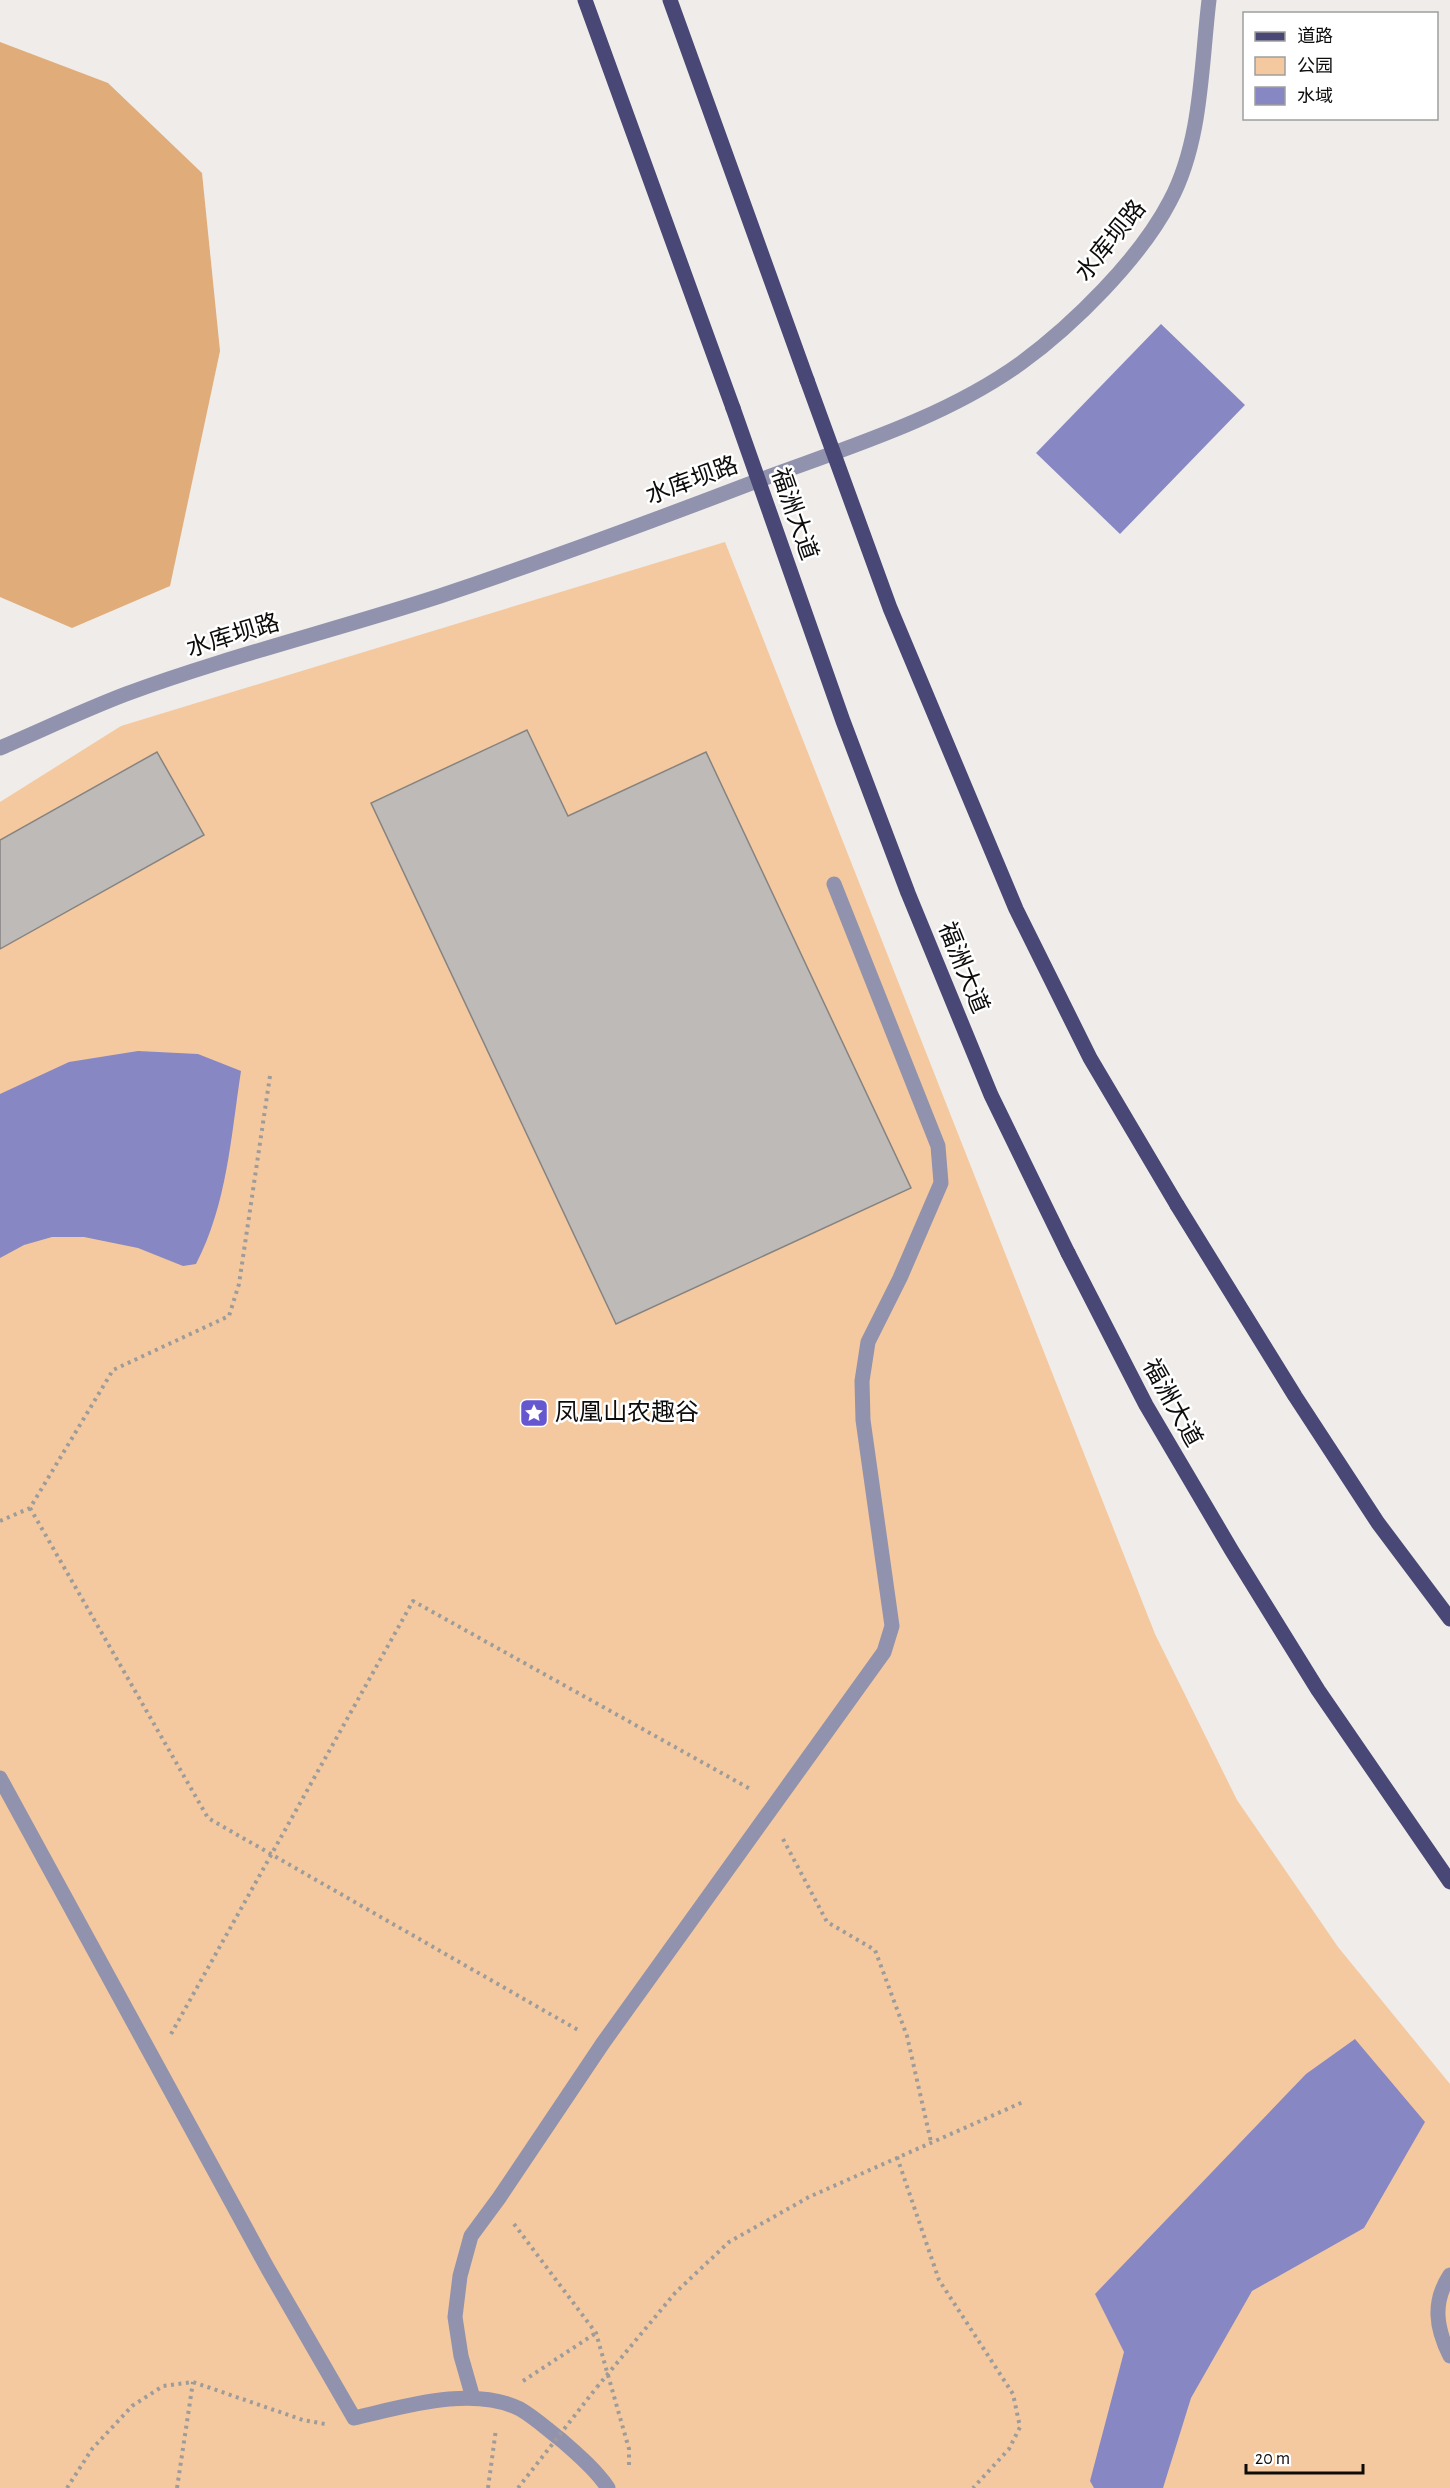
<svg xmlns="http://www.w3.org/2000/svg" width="1450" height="2488" viewBox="0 0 1450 2488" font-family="'Alegreya Sans','Noto Sans SC',sans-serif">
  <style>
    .green { fill: #f4c99f }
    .forest { fill: #dfac7a }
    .water { fill: #8787c3 }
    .building { fill: #bdbab8; stroke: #868381; stroke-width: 1.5 }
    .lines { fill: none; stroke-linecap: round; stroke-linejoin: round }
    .path { stroke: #9e9c9a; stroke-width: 4; stroke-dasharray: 3 4.5; stroke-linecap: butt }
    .minor { stroke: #9192ad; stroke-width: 15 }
    .major { stroke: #484775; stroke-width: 15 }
    .path-bridge { stroke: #9e9c9a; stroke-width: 4; stroke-dasharray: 3 4.5; stroke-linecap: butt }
    .major-bridge { stroke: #484775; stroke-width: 15 }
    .labels { text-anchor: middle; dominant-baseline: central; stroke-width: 5; stroke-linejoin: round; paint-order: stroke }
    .street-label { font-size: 24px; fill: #0d0c0b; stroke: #fff }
    .poi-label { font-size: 24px; fill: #0d0c0b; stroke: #fff; text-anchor: start }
  </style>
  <rect width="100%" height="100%" fill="#efece9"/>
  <!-- green -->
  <polygon class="green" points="725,542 1155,1634 1237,1800 1338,1947 1450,2084 1450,2488 0,2488 0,802 121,726"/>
  <!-- forest -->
  <polygon class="forest" points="0,42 108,83 202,173 220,351 170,586 72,628 0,597"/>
  <!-- water -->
  <g class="water">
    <polygon points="1161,324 1245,405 1120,534 1036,453"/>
    <path d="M138,1051L198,1054L241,1071C231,1136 227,1205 196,1264L183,1266L138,1248L84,1237H52L24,1245L0,1258V1094L69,1062Z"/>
    <polygon points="1355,2039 1425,2122 1364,2228 1252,2291 1191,2398 1163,2488 1094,2488 1090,2481 1124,2352 1095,2294 1306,2074"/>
  </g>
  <!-- building -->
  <g class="building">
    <polygon points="527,730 568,816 706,752 911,1188 616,1324 371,803"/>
    <polygon points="157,752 204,835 0,949 0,840"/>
  </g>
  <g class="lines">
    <!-- path -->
    <g class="path">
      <polyline points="30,1508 208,1818 578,2030"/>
      <polyline points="0,1521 30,1508 113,1370 229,1316 239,1284 270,1076"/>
      <polyline points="783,1839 827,1922 875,1950 907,2036 931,2142"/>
      <polyline points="171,2034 413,1601 752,1790"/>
      <polyline points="897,2157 939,2280 1013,2394 1020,2427 1009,2449 973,2488"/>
      <polyline points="514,2224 596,2333 629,2449 629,2469"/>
      <polyline points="523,2381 596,2333"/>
      <polyline points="597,2387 675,2293 729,2242 809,2197 1023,2102"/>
      <polyline points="67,2488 92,2449 132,2406 163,2386 193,2382 303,2420 325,2424"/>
      <polyline points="177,2488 193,2382"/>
      <polyline points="488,2488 496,2429"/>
    </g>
    <!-- minor -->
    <g class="minor">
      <path d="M0,748C42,730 84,710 126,694C229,656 336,630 440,596C544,561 647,523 749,484C839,450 942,420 1021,363C1073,325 1140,259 1170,201C1202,141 1201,66 1209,0"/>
      <path d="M0,1778L268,2269L354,2418C403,2407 472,2385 520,2409C534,2417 547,2429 560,2439C576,2453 596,2470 608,2488"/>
      <path d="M1450,2275C1432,2302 1436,2328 1450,2356"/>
      <polyline points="473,2398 461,2356 455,2317 460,2276 471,2236 499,2198 603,2043 884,1652 892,1626 863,1420 862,1381 868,1342 900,1278 941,1183 938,1146 834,884"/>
    </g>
    <!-- major -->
    <g class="major">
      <polyline points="585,0 733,408"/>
      <polyline points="670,0 807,380"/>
      <polyline points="1177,1205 1295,1396 1378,1523 1450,1619"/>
      <polyline points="1068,1253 1146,1405 1232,1551 1318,1690 1450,1882"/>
    </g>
    <!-- path-bridge -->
    <polyline class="path-bridge" points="518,2488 597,2387"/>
    <!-- major-bridge -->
    <g class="major-bridge">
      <polyline points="807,380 890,608 1016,909 1090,1058 1177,1205"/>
      <polyline points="733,408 843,721 908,893 991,1095 1068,1253"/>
    </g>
  </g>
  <!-- icons -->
  <defs>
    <g id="sight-square" transform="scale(1.5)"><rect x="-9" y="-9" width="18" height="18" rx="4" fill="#6557d0" stroke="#fff"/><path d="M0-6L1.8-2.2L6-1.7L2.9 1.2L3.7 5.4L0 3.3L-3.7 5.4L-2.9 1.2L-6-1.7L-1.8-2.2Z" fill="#fff"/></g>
  </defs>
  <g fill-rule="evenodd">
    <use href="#sight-square" x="534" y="1413"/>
  </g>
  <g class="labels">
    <!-- street labels -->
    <g class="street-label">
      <text transform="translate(1111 241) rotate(-51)">水库坝路</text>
      <text transform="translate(692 481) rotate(-20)">水库坝路</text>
      <text transform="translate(794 514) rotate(71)">福洲大道</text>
      <text transform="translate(233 636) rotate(-17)">水库坝路</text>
      <text transform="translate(963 968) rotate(68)">福洲大道</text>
      <text transform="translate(1172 1403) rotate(61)">福洲大道</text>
    </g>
    <!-- poi labels -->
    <g class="poi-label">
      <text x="555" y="1413">凤凰山农趣谷</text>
    </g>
  </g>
  <!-- legend -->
  <rect x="1243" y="12" width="195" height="108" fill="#ffffff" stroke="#9e9e9d" stroke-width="1.5"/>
  <rect x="1255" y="32" width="30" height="9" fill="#484775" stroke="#9e9e9d" stroke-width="1.5"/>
  <text x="1297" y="42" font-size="18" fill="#0d0c0b">道路</text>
  <rect x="1255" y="57" width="30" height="18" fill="#f4c99f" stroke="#9e9e9d" stroke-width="1.5"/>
  <text x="1297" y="72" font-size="18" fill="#0d0c0b">公园</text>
  <rect x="1255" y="87" width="30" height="18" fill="#8787c3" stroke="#9e9e9d" stroke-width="1.5"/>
  <text x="1297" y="102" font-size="18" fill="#0d0c0b">水域</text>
  <!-- scale -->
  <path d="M1246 2464v9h117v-9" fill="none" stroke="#0d0c0b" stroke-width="3"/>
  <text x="1255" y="2464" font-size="18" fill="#0d0c0b" stroke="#ffffff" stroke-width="4.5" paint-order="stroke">20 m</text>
</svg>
